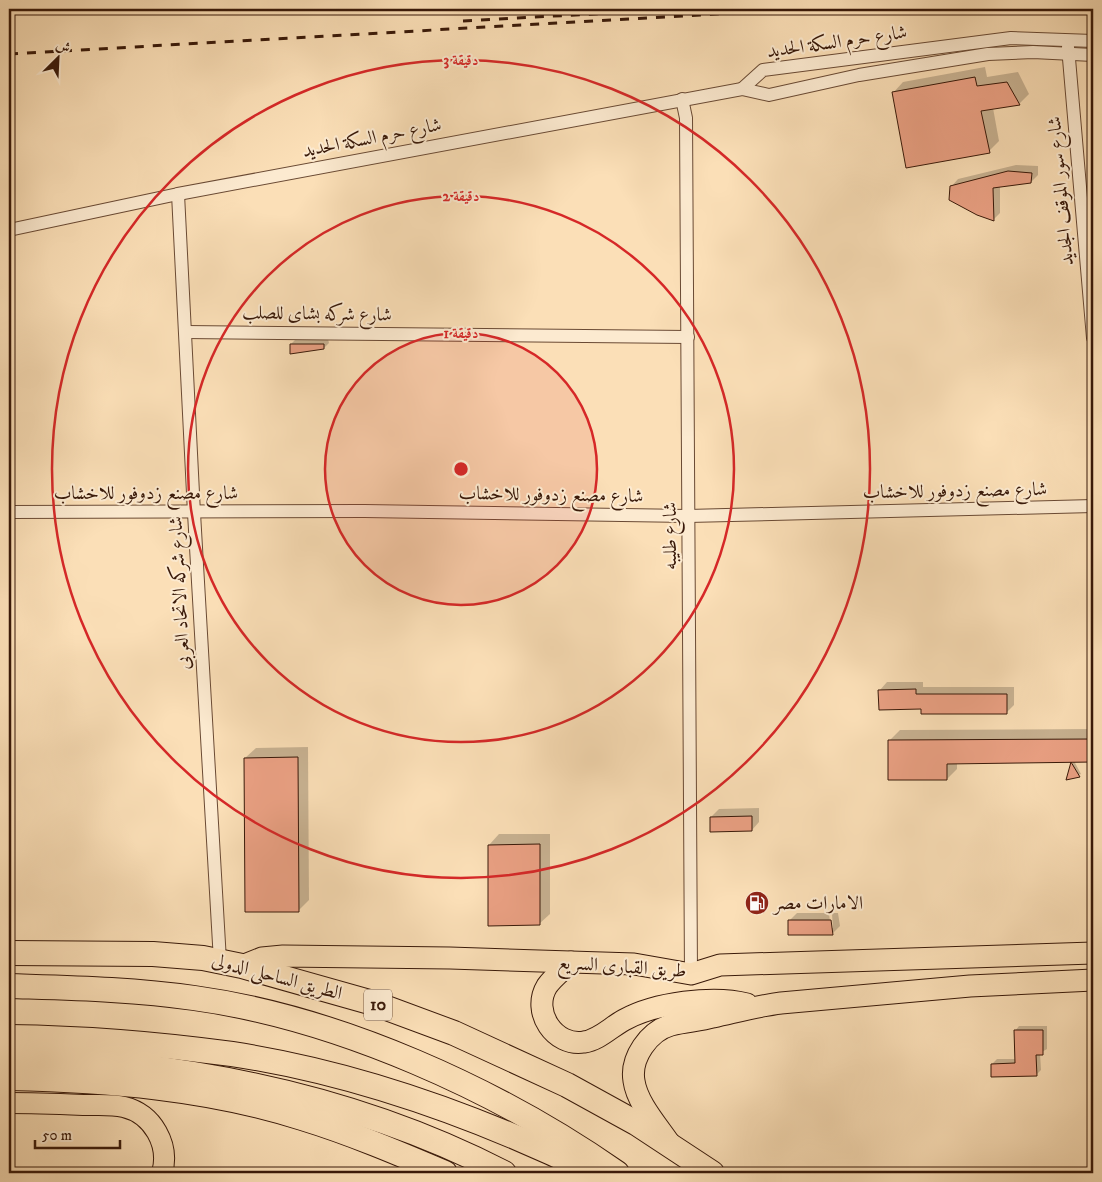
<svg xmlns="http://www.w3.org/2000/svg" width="1102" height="1182" viewBox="0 0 1102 1182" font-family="'IM FELL DW Pica',Amiri,serif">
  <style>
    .shadow { fill: #0003; fill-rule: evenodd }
    .building { fill: #eba184; stroke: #391909 }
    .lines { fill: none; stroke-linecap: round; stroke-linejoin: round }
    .minor-casing { stroke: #6a4a34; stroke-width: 14 }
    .primary-casing { stroke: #391909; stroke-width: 22 }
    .trunk-casing { stroke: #391909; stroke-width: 23 }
    .motorway-casing { stroke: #391909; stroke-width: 26 }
    .minor { stroke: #fcead0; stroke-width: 12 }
    .primary { stroke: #fbdfb7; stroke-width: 20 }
    .trunk { stroke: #fbdfb7; stroke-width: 21 }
    .motorway { stroke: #fbdfb7; stroke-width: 24 }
    .rail { stroke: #391909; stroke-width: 3; stroke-dasharray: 9 9; stroke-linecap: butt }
    .ring { fill: none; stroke: #d62828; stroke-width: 2.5 }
    .labels { text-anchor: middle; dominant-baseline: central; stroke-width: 4; stroke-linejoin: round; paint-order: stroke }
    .shield { fill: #fcead0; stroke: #745845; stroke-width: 1 }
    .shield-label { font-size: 18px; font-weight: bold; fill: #391909 }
    .street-label { font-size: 19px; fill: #391909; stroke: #fcead0 }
    .poi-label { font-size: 19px; fill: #391909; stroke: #fcead0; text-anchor: start }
    .centre { fill: #d62828; stroke: #fcead0; stroke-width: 2.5 }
    .ring-label { font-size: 15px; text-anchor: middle; font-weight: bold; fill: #d62828; stroke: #fcead0; stroke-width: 4; stroke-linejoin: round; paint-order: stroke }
  </style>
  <rect width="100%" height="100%" fill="#fbdfb7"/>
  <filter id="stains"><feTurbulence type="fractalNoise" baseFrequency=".004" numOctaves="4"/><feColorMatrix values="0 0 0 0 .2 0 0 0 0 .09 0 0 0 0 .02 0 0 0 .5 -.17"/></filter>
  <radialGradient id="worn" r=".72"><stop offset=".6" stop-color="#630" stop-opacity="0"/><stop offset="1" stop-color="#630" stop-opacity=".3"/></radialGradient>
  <!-- shadow -->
  <g class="shadow">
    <polygon points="985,67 987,77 1018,72 1029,94 1019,104 993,108 999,141 989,151 893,93 903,82"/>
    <polygon points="1016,165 1038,166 1038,175 1031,182 1000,186 1000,213 993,220 951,187 958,179"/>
    <polygon points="296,339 328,339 329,343 324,348 291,344"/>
    <polygon points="887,682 923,682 923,687 1014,687 1014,705 1006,713 880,690"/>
    <polygon points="1093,729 1093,761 957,762 957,769 947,779 889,741 900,730"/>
    <polygon points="308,747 309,900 299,910 245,758 256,748"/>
    <polygon points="1074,761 1081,774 1068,779 1073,763"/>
    <polygon points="759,808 759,822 752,830 711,817 719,809"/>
    <polygon points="499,834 550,834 550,914 539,924 489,845"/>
    <path d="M797,913H838L840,926L832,934L789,921ZM829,914H832L833,928H831Z"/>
    <polygon points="1019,1026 1047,1026 1047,1049 1040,1053 1041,1070 1036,1075 992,1064 997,1059 1016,1059 1015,1031"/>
  </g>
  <!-- building -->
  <g class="building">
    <polygon points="975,77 977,86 1007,82 1020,105 981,111 990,153 906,168 892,92"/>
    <polygon points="1008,171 1032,173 1031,183 993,188 994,221 977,215 949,200 950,186"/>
    <polygon points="290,344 324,344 324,349 290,354"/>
    <polygon points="916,689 916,694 1007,694 1007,714 921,714 921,709 879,710 878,690"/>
    <polygon points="1093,739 1093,762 947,764 947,780 888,780 888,740"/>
    <polygon points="298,757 299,912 245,912 244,758"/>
    <polygon points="1071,762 1080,777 1066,780"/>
    <polygon points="752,816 752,831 710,832 710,817"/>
    <polygon points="540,844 540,925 488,926 488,845"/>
    <polygon points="788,920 831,920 833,935 788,935"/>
    <polygon points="1014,1030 1043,1030 1043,1055 1036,1055 1037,1076 991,1077 991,1064 1015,1063"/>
  </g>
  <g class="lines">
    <!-- minor casing -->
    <g class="minor-casing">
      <g id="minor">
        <polyline points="1068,47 1093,338"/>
        <polyline points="742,89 763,70 1011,38 1093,41"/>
        <polyline points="682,99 686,118 691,974"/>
        <polyline points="178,194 194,513 220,961"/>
        <polyline points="9,230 178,194 742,89 769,95 859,75 988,54 1033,52 1093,55"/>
        <polyline points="186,332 688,337"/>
        <polyline points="9,512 364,511 688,516 1093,506"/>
      </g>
    </g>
    <!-- primary casing -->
    <g class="primary-casing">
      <path id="primary" d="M9,1103C35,1103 60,1104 86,1105C99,1105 112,1104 124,1107C153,1114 170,1145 162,1173"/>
    </g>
    <!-- trunk casing -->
    <g class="trunk-casing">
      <g id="trunk">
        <path d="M571,962C563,970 553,977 547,986C531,1012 555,1047 584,1042C599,1040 611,1027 624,1020C655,1003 713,995 747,1004"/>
        <polyline points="242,966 262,958 283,956 450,958 634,964 691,974 720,965 1093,953"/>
        <path d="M670,1144C658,1126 637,1103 634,1081C630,1058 649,1031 671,1025C685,1021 699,1021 713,1017C736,1012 757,1006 781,1003L970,986L1093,980"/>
      </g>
    </g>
    <!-- motorway casing -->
    <g class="motorway-casing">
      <g id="motorway">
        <polyline points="9,953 153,954 203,958 242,966 373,1003 454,1033 567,1085 636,1123 712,1173"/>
        <path d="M9,986C71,988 132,989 194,998C339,1018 498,1090 617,1173"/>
        <path d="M9,1037C83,1038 159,1044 232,1054C357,1073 481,1118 594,1173"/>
        <path d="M9,1057C180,1062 351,1094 504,1173"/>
        <path d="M9,1078C106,1080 209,1088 302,1118C351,1133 398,1153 445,1173"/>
      </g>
    </g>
    <!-- minor -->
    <use href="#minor" class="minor"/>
    <!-- primary -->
    <use href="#primary" class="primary"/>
    <!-- trunk -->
    <use href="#trunk" class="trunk"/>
    <!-- motorway -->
    <use href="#motorway" class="motorway"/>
    <!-- rail -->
    <g class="rail">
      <polyline points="463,21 684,9"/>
      <polyline points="9,54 805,9"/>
    </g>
  </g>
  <!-- distance rings -->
  <circle cx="461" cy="469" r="136" fill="#d62828" fill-opacity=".12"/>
  <g class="ring">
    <circle cx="461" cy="469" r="136"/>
    <circle cx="461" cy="469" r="273"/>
    <circle cx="461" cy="469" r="409"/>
  </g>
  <!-- icons -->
  <defs>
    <g id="fuel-disc" transform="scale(1.25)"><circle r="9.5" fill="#8f2418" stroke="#fcead0"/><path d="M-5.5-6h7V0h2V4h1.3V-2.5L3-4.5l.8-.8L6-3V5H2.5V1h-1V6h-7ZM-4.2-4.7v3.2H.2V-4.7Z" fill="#fff"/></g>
  </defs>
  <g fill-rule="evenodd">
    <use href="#fuel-disc" x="757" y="903"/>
  </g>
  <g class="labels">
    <!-- shield labels -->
    <rect class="shield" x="364" y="989.5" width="28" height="31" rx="4"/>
    <g class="shield-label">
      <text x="378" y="1005">10</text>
    </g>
    <!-- street labels -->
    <g class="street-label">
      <text transform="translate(837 42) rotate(-8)">شارع حرم السكة الحديد</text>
      <text transform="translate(372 138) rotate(-11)">شارع حرم السكة الحديد</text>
      <text transform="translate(1061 191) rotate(-95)">شارع سور الموقف الجديد</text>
      <text transform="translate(317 314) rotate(1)">شارع شركه بشاى للصلب</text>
      <text transform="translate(955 491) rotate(-1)">شارع مصنع زدوفور للاخشاب</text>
      <text x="146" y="493">شارع مصنع زدوفور للاخشاب</text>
      <text transform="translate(551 495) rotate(1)">شارع مصنع زدوفور للاخشاب</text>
      <text transform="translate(670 536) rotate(-90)">شارع طليبه</text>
      <text transform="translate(180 593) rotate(-93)">شارع شركه الاتحاد العربى</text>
      <text transform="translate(622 967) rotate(4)">طريق القبارى السريع</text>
      <text transform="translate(277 977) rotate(15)">الطريق الساحلى الدولى</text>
    </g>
    <!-- poi labels -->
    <g class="poi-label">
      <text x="774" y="903">الامارات مصر</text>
    </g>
  </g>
  <circle cx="461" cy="469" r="8" class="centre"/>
  <g class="ring-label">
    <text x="461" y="65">3 دقيقة</text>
    <text x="461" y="201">2 دقيقة</text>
    <text x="461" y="338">1 دقيقة</text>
  </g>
  <!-- margin -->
  <rect width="1102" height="1182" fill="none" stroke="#fbdfb7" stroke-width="30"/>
  <rect x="10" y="10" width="1082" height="1162" fill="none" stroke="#391909" stroke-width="2.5"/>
  <rect x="15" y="15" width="1072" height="1152" fill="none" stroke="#391909"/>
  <!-- north arrow -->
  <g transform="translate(58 58) rotate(24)" stroke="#fcead0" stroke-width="4" paint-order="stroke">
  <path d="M0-4L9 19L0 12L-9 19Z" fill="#391909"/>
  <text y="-8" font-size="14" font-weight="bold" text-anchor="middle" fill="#391909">ش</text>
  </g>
  <!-- scale -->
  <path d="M35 1140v8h85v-8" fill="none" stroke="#391909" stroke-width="2.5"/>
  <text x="42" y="1140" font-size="15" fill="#391909" stroke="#fcead0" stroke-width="4" paint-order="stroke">50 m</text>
  <rect width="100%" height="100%" filter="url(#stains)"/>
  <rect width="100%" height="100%" fill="url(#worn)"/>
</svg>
